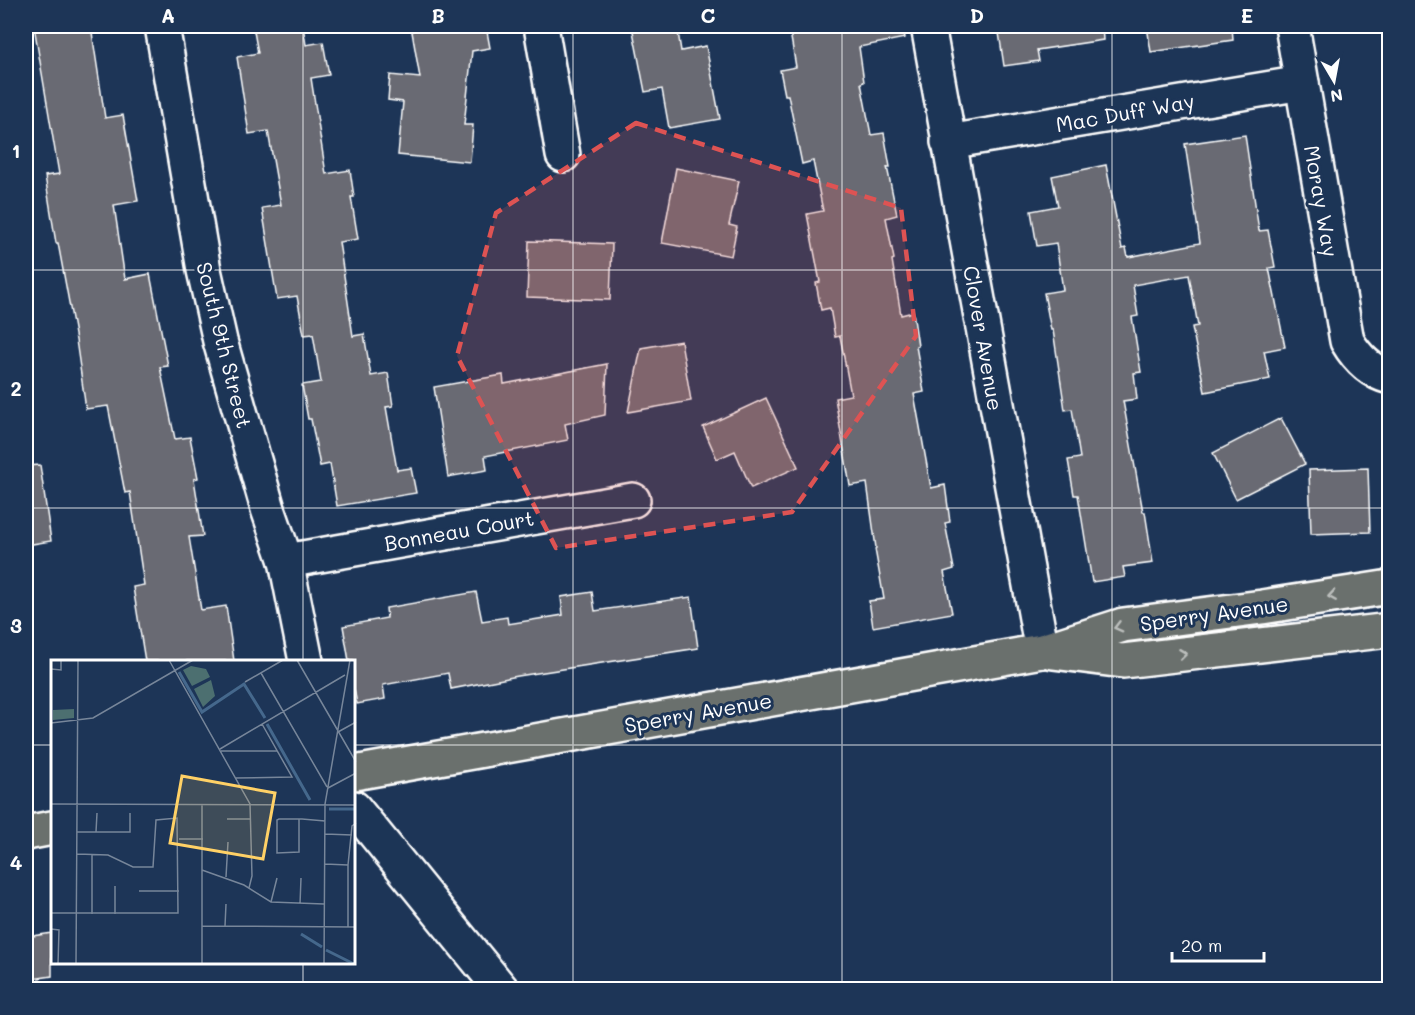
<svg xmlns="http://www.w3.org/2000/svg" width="1415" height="1015" viewBox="0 0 1415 1015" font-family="Mali,sans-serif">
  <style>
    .building { fill: #696b73; stroke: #fff; stroke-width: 1.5 }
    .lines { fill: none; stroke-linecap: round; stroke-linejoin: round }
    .minor-casing { stroke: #fff; stroke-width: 38 }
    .primary-casing { stroke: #fff; stroke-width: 38 }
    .minor { stroke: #1d3557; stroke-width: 33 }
    .primary { stroke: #6b706d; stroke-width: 33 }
    .oneway { stroke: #bcbfbd }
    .marked { fill: #de5353; fill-opacity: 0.2; stroke: #de5353; stroke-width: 4.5; stroke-dasharray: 12 8; stroke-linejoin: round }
    .grid { fill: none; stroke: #fff; stroke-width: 1.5; stroke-opacity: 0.55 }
    .labels { text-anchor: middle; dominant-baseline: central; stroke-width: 6; stroke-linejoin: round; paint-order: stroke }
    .street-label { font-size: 21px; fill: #fff; stroke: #1d3557 }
    .inset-river { fill: none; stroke: #45688c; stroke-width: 3 }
    .inset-road { fill: none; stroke: #77869a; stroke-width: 1.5 }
    .view { fill: #ffd166; fill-opacity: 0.15; stroke: #ffd166; stroke-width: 3 }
    .inset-edge { fill: none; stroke: #fff; stroke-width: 3 }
    .neatline { fill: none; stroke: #fff; stroke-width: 2 }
    .grid-label { font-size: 20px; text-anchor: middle; font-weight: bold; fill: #fff }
  </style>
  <rect width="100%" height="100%" fill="#1d3557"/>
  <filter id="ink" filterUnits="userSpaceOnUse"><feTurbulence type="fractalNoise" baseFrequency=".0167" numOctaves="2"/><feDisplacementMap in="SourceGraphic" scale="12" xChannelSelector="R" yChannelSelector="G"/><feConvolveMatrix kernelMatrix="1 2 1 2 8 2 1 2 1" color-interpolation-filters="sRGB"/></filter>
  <g filter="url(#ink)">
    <!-- building -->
    <g class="building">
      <polygon points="34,26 91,26 105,118 123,115 138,201 114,205 125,279 150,274 168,366 160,367 175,439 190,437 198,478 194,479 203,536 189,537 201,610 226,606 234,661 145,661 133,587 144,585 130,492 125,493 108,406 86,409 76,340 58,243 56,243 45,176 59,174"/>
      <polygon points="253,26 303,26 306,45 323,42 329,75 311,78 326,174 350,170 354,197 351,197 358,239 339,242 353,336 364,334 371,376 388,373 393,406 386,407 397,470 411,468 416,493 337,506 330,464 320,466 311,419 308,419 302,385 321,382 313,334 304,335 297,296 277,299 262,208 281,205 268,131 249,134 237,57 258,53"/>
      <polygon points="411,26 486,26 490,48 472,51 464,125 473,125 470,162 398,155 403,102 388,100 390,75 420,78"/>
      <polygon points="632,26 677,26 681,51 706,46 720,119 669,128 662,89 645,92"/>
      <polygon points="789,26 903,26 905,38 859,47 864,82 861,83 871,135 884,133 890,167 887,167 897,215 886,218 894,259 892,260 901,315 913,312 918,346 916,346 924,392 914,394 931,488 945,485 950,522 945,523 954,569 944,572 952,613 873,627 869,601 884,599 875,549 876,548 867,483 850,486 835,398 851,395 840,336 835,337 830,308 821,310 816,283 820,282 807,214 823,211 813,161 802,164 788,95 785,95 780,70 796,67"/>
      <polygon points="998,26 1102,26 1103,40 1037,50 1039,61 1004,66"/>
      <polygon points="1147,26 1232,26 1233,40 1151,52"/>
      <polygon points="1245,135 1259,231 1268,230 1275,267 1269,268 1285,347 1264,351 1270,379 1205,392 1192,327 1198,326 1189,275 1133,285 1138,316 1132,317 1141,372 1134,373 1137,399 1123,401 1143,512 1145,512 1153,563 1123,567 1125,577 1092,582 1078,495 1074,495 1068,460 1080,458 1072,409 1065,410 1053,330 1051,330 1044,293 1063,290 1056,243 1037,246 1031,211 1058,206 1052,176 1106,165 1122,249 1126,248 1128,257 1200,243 1185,144"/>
      <polygon points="676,168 739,181 729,225 737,227 731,256 662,243"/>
      <polygon points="529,241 612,244 610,300 527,297"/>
      <polygon points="681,341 691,401 628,412 641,348"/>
      <polygon points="607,364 605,415 565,424 568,440 485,456 487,470 448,477 434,387 503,375 504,384"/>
      <polygon points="766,398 798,467 751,488 735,451 717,459 703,427"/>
      <polygon points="1281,418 1305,464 1236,499 1213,453"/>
      <polygon points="40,465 51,541 26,545 26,466"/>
      <polygon points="1368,468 1370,532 1311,534 1309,470"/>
      <polygon points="476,592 482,621 507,617 508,624 563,615 561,597 592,592 595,611 691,597 698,648 518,676 451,689 448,673 383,685 385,699 357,704 354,689 354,661 349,661 343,626 387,618 386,608"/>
      <polygon points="52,933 52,976 26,980 26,937"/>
    </g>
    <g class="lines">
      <!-- minor casing -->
      <g class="minor-casing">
        <g id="minor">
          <polyline points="162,26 204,270 220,341 268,509 286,561 306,661"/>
          <polyline points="541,26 563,155"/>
          <polyline points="928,26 1042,651"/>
          <path d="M1292,26L1347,341C1357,358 1370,372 1390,377"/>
          <polyline points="948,142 1302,83"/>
          <polyline points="286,561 633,500"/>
          <polyline points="354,808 502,990"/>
        </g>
      </g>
      <!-- primary casing -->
      <g class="primary-casing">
        <g id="primary">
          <polyline points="1053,652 1123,661 1390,630"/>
          <polyline points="354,773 1042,651 1123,625 1262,607 1390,587"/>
          <polyline points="26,833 52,828"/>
        </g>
      </g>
      <!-- minor -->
      <use href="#minor" class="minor"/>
      <!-- primary -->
      <use href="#primary" class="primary"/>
    </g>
    <!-- one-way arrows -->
    <defs><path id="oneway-chevron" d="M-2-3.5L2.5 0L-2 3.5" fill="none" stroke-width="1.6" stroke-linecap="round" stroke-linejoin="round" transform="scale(1.5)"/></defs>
    <g class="oneway">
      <use href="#oneway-chevron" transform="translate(1332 596) rotate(171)"/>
      <use href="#oneway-chevron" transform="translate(1118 627) rotate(165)"/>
      <use href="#oneway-chevron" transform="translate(1183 654) rotate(-7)"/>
    </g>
  </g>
  <!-- marked area -->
  <path class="marked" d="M636,123L901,208L916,336L792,512L556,548L457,356L496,213Z"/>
  <!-- grid -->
  <path class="grid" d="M303,26V661M573,26V990M842,26V990M1112,26V990M26,270H1390M26,508H1390M26,745H52M354,745H1390M303,962V990"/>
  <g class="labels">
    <!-- street labels -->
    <g class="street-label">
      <text transform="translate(1125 112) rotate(-10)">Mac Duff Way</text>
      <text transform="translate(1322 201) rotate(80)">Moray Way</text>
      <text transform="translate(984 338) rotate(80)">Clover Avenue</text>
      <text transform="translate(225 345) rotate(76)">South 9th Street</text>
      <text transform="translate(459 530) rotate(-10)">Bonneau Court</text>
      <text transform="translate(1214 613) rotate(-8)">Sperry Avenue</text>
      <text transform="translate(698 712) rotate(-10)">Sperry Avenue</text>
    </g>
  </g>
  <!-- overview -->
  <g transform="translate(51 660)">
    <rect width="304" height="304" fill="#1d3557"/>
    <path d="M140,6L155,9L159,17L141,26L132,10ZM160,20L164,36L152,47L143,29ZM23,49V58L2,60V50Z" fill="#4c6f70"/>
    <path class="inset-river" d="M128,12L151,52L193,24L214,58M216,64L259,140M278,149H305M250,274L271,287M275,290L303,304"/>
    <path class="inset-road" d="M118,0L199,144L201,216L198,228M246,0L305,102M0,9L10,10V0M210,13L276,127M194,22L232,0M0,63L42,58L142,0M287,72L305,62M169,89L294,15M170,91H226M184,118L241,117L211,64M277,128L305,113M0,144L305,145M176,159H200M248,159V192L226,193V160L228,159H251L274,161M26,172H79V153M45,172L46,153M274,174L301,175M128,179H152M41,194V254M274,204L297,205M151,210L193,225L220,242L273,244M175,217L177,182M88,231H128M220,242L226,218M249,244L250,218M0,253H127L126,158L105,160L102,207H82L57,195L26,194M64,254V226M151,266L305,267M174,266L175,244M297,267V205L301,166L305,163M0,269L8,270L7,304M25,304L27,0M151,304V145M273,304L274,144L299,0"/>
    <path class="view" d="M131,116L224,133L212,199L119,183Z"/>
    <rect width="304" height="304" class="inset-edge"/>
  </g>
  <!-- margin -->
  <rect width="1415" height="1015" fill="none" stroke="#1d3557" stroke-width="66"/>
  <!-- north arrow -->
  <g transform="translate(1334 81) rotate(170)" stroke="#1d3557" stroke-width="4.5" paint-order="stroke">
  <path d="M0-4.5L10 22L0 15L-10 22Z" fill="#ffffff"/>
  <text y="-9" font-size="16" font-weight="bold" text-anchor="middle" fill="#ffffff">N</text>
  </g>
  <!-- scale -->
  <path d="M1172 952v9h92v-9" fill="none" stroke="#ffffff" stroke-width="3"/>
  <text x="1181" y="952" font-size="18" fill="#ffffff" stroke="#1d3557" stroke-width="4.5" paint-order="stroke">20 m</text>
  <rect x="33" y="33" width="1349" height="949" class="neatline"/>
  <g class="grid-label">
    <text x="168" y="23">A</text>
    <text x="438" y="23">B</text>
    <text x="708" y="23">C</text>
    <text x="977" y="23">D</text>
    <text x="1247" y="23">E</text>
    <text x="16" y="158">1</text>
    <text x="16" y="396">2</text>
    <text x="16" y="633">3</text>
    <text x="16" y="870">4</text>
  </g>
</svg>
